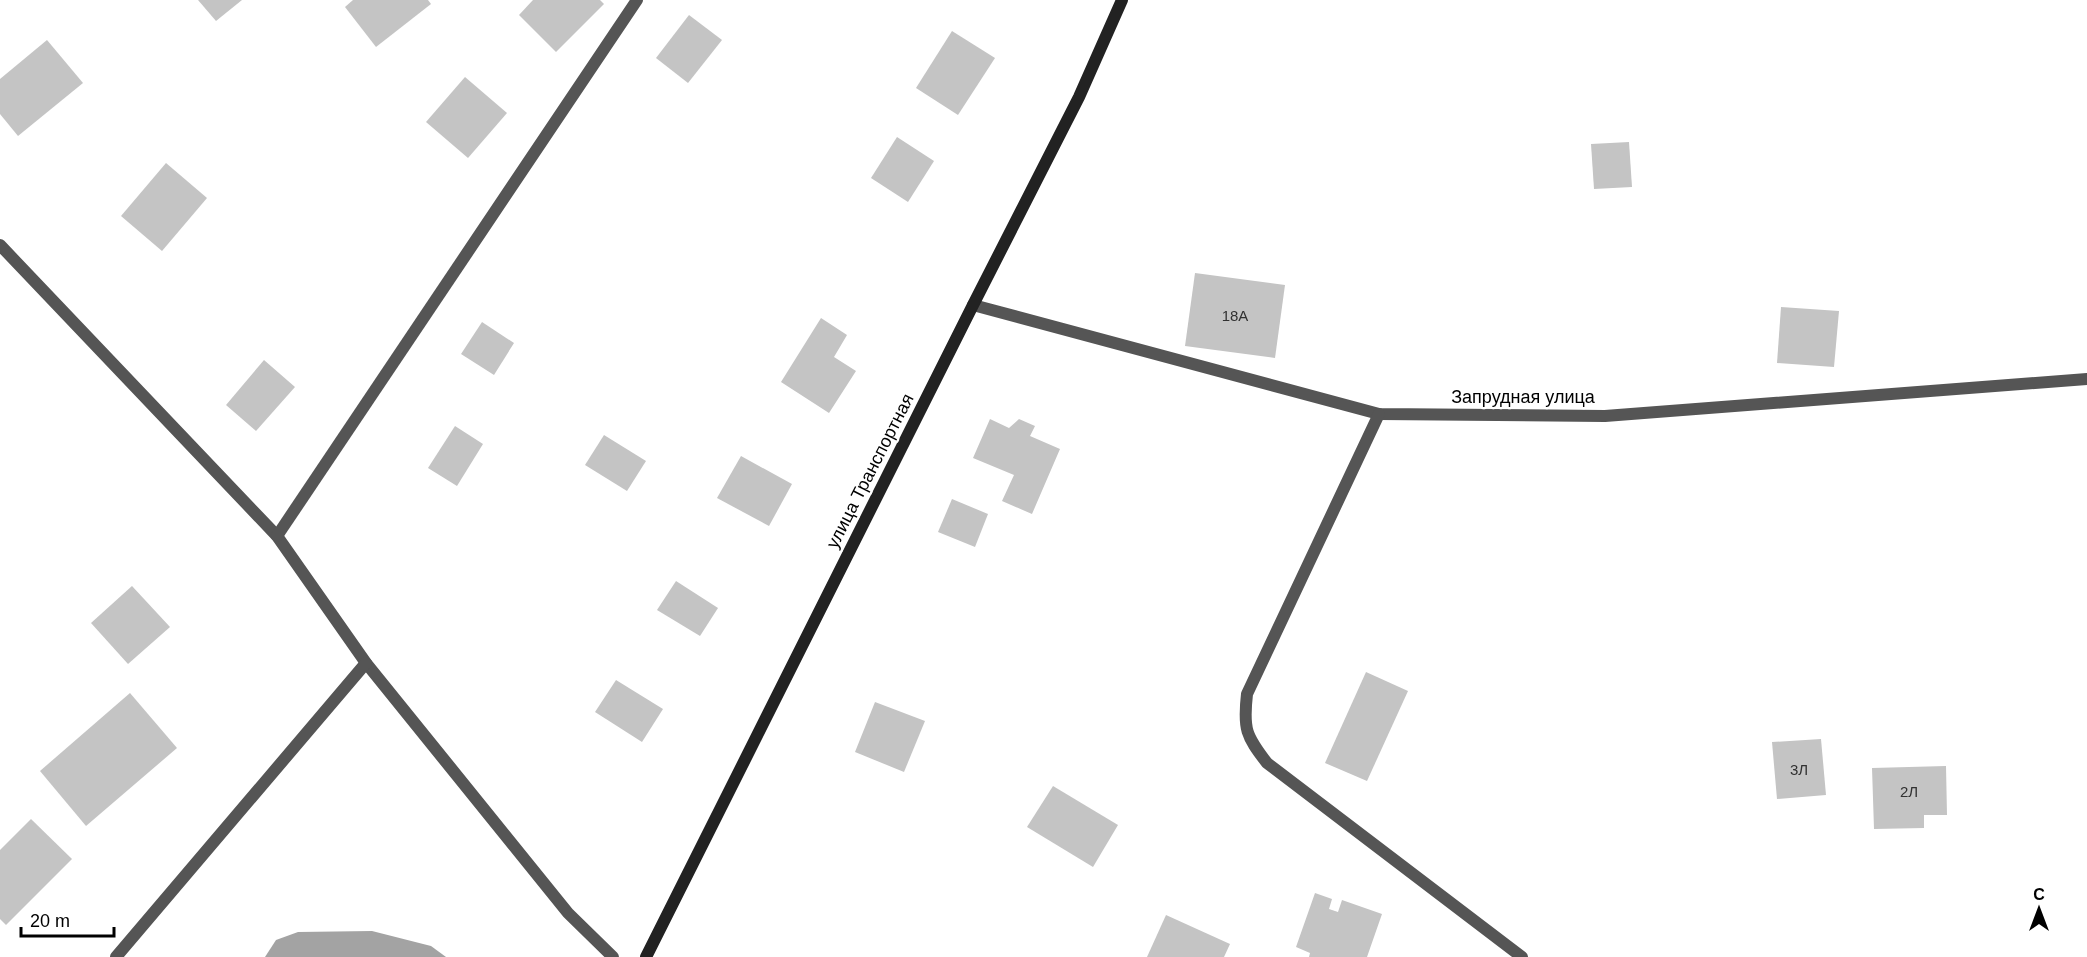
<svg xmlns="http://www.w3.org/2000/svg" width="2087" height="957" viewBox="0 0 2087 957" font-family="Arial,sans-serif">
  <style>
    .water { fill: #a3a3a3 }
    .building { fill: #c4c4c4 }
    .lines { fill: none; stroke-linecap: round; stroke-linejoin: round }
    .street { stroke: #555; stroke-width: 12 }
    .secondary { stroke: #222; stroke-width: 12 }
    .labels { text-anchor: middle; dominant-baseline: central; stroke-width: 4.5; stroke-linejoin: round; paint-order: stroke }
    .number-label { font-size: 15px; fill: #313131 }
    .street-label { font-size: 18px; fill: #000; stroke: #fff }
  </style>
  <rect width="100%" height="100%" fill="#fff"/>
  <!-- water -->
  <polygon class="water" points="372,931 431,946 446,957 265,957 276,940 298,932"/>
  <!-- building -->
  <g class="building">
    <polygon points="198,0 242,0 216,21"/>
    <polygon points="353,0 428,0 431,4 376,47 345,7"/>
    <polygon points="533,0 600,0 604,4 556,52 519,15"/>
    <polygon points="689,15 722,40 688,83 656,58"/>
    <polygon points="952,31 995,58 958,115 916,88"/>
    <polygon points="47,40 83,83 18,136 0,114 0,79"/>
    <polygon points="465,77 507,113 468,158 426,122"/>
    <polygon points="897,137 934,161 908,202 871,178"/>
    <polygon points="1629,142 1632,187 1594,189 1591,144"/>
    <polygon points="166,163 207,198 162,251 121,216"/>
    <polygon points="1195,273 1285,285 1275,358 1185,346"/>
    <polygon points="1781,307 1839,311 1834,367 1777,363"/>
    <polygon points="821,318 847,335 834,357 856,371 829,413 781,382"/>
    <polygon points="482,322 514,343 494,375 461,354"/>
    <polygon points="264,360 295,387 256,431 226,405"/>
    <polygon points="990,419 1009,428 1019,419 1035,426 1030,436 1060,449 1032,514 1002,501 1014,475 973,458"/>
    <polygon points="455,426 483,444 457,486 428,468"/>
    <polygon points="604,435 646,461 627,491 585,465"/>
    <polygon points="741,456 792,484 769,526 717,498"/>
    <polygon points="952,499 988,514 975,547 938,532"/>
    <polygon points="676,581 718,608 700,636 657,610"/>
    <polygon points="132,586 170,627 128,664 91,623"/>
    <polygon points="1366,672 1408,691 1367,781 1325,763"/>
    <polygon points="616,680 663,709 642,742 595,712"/>
    <polygon points="130,693 177,748 86,826 40,771"/>
    <polygon points="875,702 925,721 904,772 855,752"/>
    <polygon points="1821,739 1826,795 1777,799 1772,742"/>
    <polygon points="1946,766 1947,815 1924,815 1924,828 1874,829 1872,768"/>
    <polygon points="1053,786 1118,825 1093,867 1027,827"/>
    <polygon points="31,819 72,859 6,925 0,919 0,850"/>
    <polygon points="1315,893 1332,899 1329,909 1338,912 1342,900 1382,914 1367,957 1309,957 1310,953 1296,947"/>
    <polygon points="1166,915 1230,944 1224,957 1147,957"/>
  </g>
  <g class="lines">
    <!-- street -->
    <g class="street">
      <polyline points="0,245 277,536 366,663 568,913 613,957"/>
      <polyline points="973,305 1379,414 1605,416 2087,379"/>
      <path d="M1379,414L1247,694C1243,729 1246,736 1267,763L1522,957"/>
      <polyline points="277,536 637,0"/>
      <polyline points="116,957 366,663"/>
    </g>
    <!-- secondary -->
    <polyline class="secondary" points="646,957 973,305 1079,97 1122,0"/>
  </g>
  <g class="labels">
    <!-- number labels -->
    <g class="number-label">
      <text x="1235" y="315">18А</text>
      <text x="1799" y="769">3Л</text>
      <text x="1909" y="791">2Л</text>
    </g>
    <!-- street labels -->
    <g class="street-label">
      <text x="1523" y="397">Запрудная улица</text>
      <text transform="translate(870 471) rotate(-63)">улица Транспортная</text>
    </g>
  </g>
  <!-- north arrow -->
  <g transform="translate(2039 909)" stroke="#ffffff" stroke-width="4.5" paint-order="stroke">
  <path d="M0-4.5L10 22L0 15L-10 22Z" fill="#000000"/>
  <text y="-9" font-size="16" font-weight="bold" text-anchor="middle" fill="#000000">С</text>
  </g>
  <!-- scale -->
  <path d="M21 927v9h93v-9" fill="none" stroke="#000000" stroke-width="3"/>
  <text x="30" y="927" font-size="18" fill="#000000" stroke="#ffffff" stroke-width="4.5" paint-order="stroke">20 m</text>
</svg>
